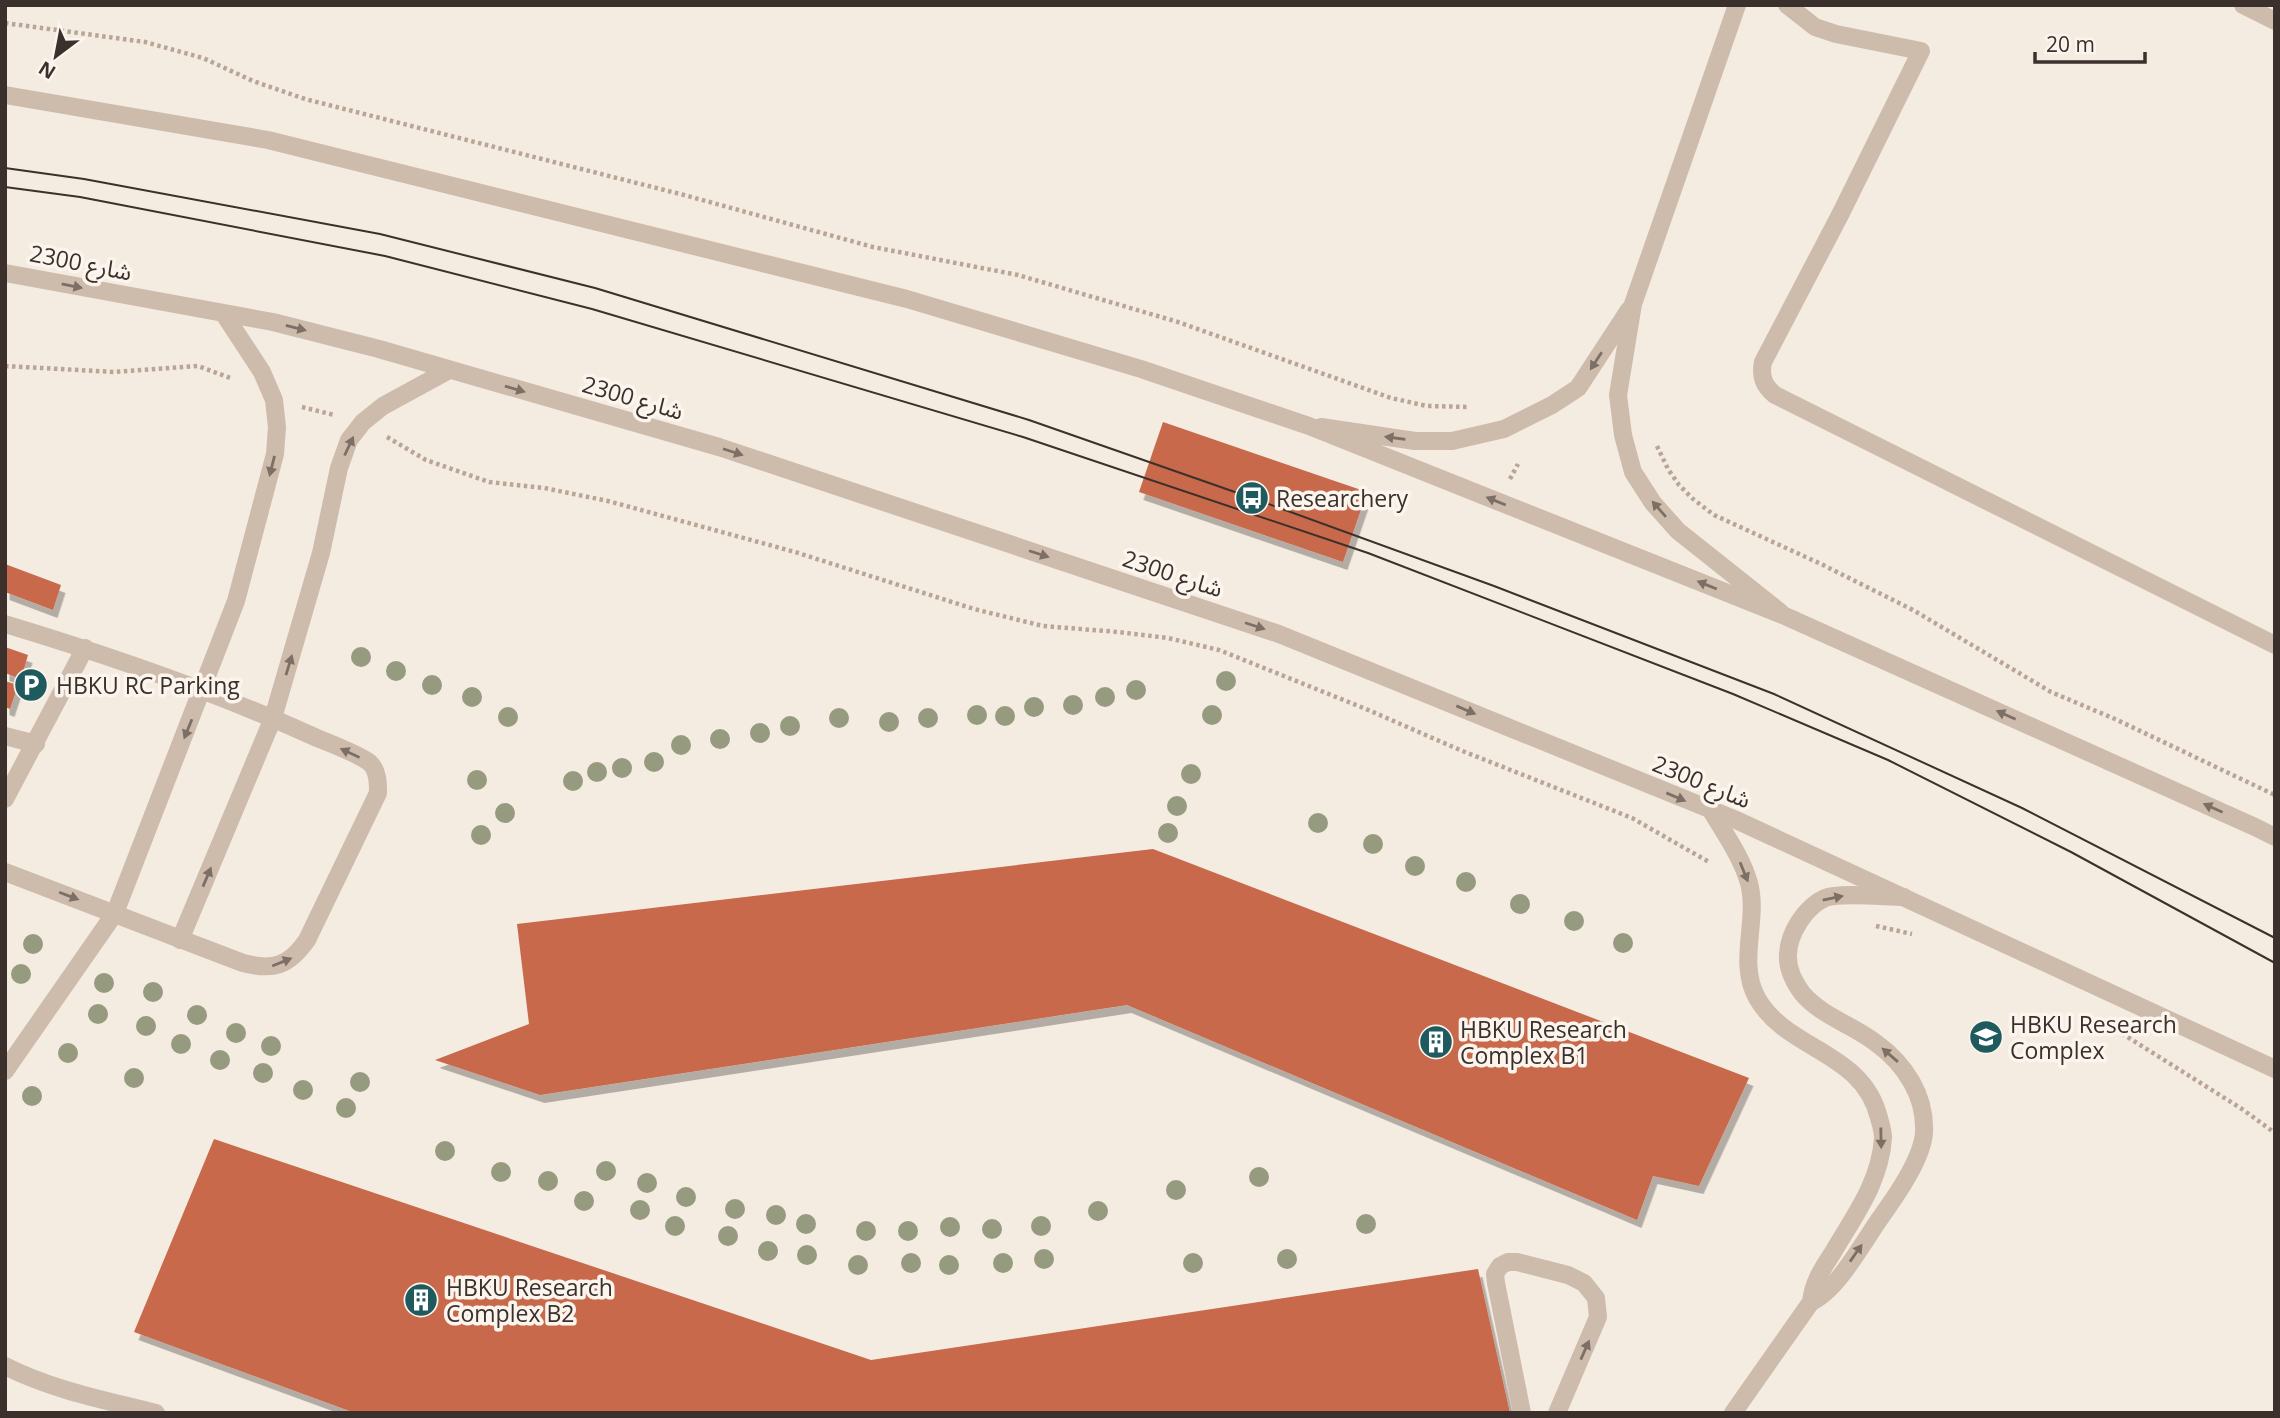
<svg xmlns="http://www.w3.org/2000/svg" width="2280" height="1418" viewBox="0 0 2280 1418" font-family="'Open Sans','Noto Sans Arabic',sans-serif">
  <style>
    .building { fill: #c8694b; filter: url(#shadow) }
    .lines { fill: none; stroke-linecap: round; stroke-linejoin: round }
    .path { stroke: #b9a596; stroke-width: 4.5; stroke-dasharray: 3.5 3.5; stroke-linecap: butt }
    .lane { stroke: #cdbbac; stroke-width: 18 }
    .street { stroke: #cdbbac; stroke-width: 18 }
    .tram { stroke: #3b302b; stroke-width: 2 }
    .tree { fill: #969b7f }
    .oneway { fill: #7d6f65 }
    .labels { text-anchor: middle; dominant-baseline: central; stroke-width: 7; stroke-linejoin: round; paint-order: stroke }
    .street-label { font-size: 23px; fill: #3b302b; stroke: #fbf5ee }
    .poi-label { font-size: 23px; fill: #3b302b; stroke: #fbf5ee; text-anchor: start }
  </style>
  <defs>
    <filter id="shadow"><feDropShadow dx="4.5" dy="8" stdDeviation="0" flood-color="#0004"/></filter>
  </defs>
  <rect width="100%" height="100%" fill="#f4ebe1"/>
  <!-- building -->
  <g class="building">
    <polygon points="1163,422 1367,492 1343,562 1139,492"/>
    <polygon points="5,564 61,585 53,610 5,592"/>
    <polygon points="5,647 28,655 21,679 5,673"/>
    <polygon points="5,681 18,685 10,709 5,707"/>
    <polygon points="1153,849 1749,1078 1699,1186 1653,1176 1637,1220 1127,1005 540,1095 435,1060 529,1024 517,924"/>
    <polygon points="214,1139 871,1360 1478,1269 1510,1413 355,1413 134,1332"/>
  </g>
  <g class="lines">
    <!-- path -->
    <g class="path">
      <polyline points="5,23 145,42 203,58 253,81 305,99 684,195 873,247 1018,275 1178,322 1391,398 1427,406 1469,407"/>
      <polyline points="5,366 115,372 198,366 233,379"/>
      <polyline points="302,407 334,415"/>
      <polyline points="387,437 426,460 489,482 544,488 608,501 795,552 974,609 1043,626 1118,632 1168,638 1219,650 1366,709 1460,750 1632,818 1709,862"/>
      <polyline points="1657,446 1668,469 1679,485 1693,499 1714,515 1821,564 1913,610 2051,692 2115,719 2275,795"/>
      <polyline points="1510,479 1518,464"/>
      <polyline points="1876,926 1912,934"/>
      <polyline points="2110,1026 2242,1109 2275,1133"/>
    </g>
    <!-- lane -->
    <g class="lane">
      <polyline points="1737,5 1633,304 1618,395 1623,435 1633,472 1653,503 1678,531 1780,612"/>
      <path d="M1787,5L1815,27L1836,34L1921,51L1840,215L1763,362C1760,377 1764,386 1775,395L2275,645"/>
      <polyline points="2243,5 2275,21"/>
      <polyline points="1321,427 1415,441 1452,441 1504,429 1552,405 1578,388 1629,310"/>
      <path d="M5,624C111,656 216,692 317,738C329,743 361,755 370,763C378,771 378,783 378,793L307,940C289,966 273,971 243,963L5,872"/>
      <polyline points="5,736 36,744"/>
      <polyline points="5,799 85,648"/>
      <path d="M1712,812C1725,834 1742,858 1749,883C1759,921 1737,961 1757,998C1787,1051 1863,1051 1879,1118C1881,1125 1883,1131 1883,1138C1880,1183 1854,1216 1832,1254C1822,1269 1813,1283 1811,1302L1733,1413"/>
      <polyline points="180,940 273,718 321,553 339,468 349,440 363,422 383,406 449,370"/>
      <polyline points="5,1071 115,913 236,601 275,454 277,427 274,400 262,372 224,314"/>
      <path d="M1811,1302C1838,1290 1863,1242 1881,1217C1896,1196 1922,1159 1924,1133C1926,1096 1905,1064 1876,1043C1853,1025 1821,1016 1802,993C1794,982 1787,967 1788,954C1789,933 1805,907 1825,898C1840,892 1886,897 1904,897"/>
      <path d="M5,1366C52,1390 105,1400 156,1413"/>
      <polyline points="1522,1413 1496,1283 1495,1274 1500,1266 1508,1262 1517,1262 1568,1275 1584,1283 1596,1298 1598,1317 1557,1413"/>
    </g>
    <!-- street -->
    <g class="street">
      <polyline points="5,95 268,140 907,299 1141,369 1309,426 1785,616 2255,827 2275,837"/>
      <polyline points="5,273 273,322 379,349 719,447 1279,634 1734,819 2275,1069"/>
    </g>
    <!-- tram -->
    <g class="tram">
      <polyline points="5,168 84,179 380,234 595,288 1029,420 1252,498 1494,586 1774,694 2022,808 2275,938"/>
      <polyline points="5,187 80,197 385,256 592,309 1023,437 1368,553 1733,694 1888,760 2071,852 2275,963"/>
    </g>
  </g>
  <!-- trees -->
  <g class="tree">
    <circle cx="361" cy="657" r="10"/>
    <circle cx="396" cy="671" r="10"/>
    <circle cx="1226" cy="681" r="10"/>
    <circle cx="432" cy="685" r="10"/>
    <circle cx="1136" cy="690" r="10"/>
    <circle cx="472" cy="697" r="10"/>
    <circle cx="1105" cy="697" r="10"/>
    <circle cx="1073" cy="705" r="10"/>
    <circle cx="1034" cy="707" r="10"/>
    <circle cx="977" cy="715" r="10"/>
    <circle cx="1212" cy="715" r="10"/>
    <circle cx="1005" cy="716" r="10"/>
    <circle cx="508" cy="717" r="10"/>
    <circle cx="839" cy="718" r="10"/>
    <circle cx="928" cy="718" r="10"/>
    <circle cx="889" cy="722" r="10"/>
    <circle cx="790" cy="726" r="10"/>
    <circle cx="760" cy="733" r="10"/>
    <circle cx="720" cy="739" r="10"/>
    <circle cx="681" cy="745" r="10"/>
    <circle cx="654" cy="762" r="10"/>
    <circle cx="622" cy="768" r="10"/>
    <circle cx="597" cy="772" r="10"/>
    <circle cx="1191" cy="774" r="10"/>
    <circle cx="477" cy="780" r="10"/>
    <circle cx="573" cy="781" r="10"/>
    <circle cx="1177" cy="806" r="10"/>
    <circle cx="505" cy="813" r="10"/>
    <circle cx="1318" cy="823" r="10"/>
    <circle cx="1168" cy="833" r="10"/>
    <circle cx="481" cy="835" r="10"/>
    <circle cx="1373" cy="844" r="10"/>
    <circle cx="1415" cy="866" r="10"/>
    <circle cx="1466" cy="882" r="10"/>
    <circle cx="1520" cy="904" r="10"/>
    <circle cx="1574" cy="921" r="10"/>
    <circle cx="1623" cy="943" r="10"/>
    <circle cx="33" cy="944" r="10"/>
    <circle cx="21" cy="974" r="10"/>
    <circle cx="104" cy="983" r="10"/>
    <circle cx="153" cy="992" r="10"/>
    <circle cx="98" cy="1014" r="10"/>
    <circle cx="197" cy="1015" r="10"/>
    <circle cx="146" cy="1026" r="10"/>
    <circle cx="236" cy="1033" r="10"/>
    <circle cx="181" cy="1044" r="10"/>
    <circle cx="271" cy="1046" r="10"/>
    <circle cx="68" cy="1053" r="10"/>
    <circle cx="220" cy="1060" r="10"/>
    <circle cx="263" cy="1073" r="10"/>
    <circle cx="134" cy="1078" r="10"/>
    <circle cx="360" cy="1082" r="10"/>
    <circle cx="303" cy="1090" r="10"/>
    <circle cx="32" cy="1096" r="10"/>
    <circle cx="346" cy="1108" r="10"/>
    <circle cx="445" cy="1151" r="10"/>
    <circle cx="606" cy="1171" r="10"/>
    <circle cx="501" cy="1172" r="10"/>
    <circle cx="1259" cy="1177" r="10"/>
    <circle cx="548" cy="1181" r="10"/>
    <circle cx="647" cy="1183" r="10"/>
    <circle cx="1176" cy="1190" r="10"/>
    <circle cx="686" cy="1197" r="10"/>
    <circle cx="584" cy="1201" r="10"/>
    <circle cx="735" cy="1209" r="10"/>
    <circle cx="640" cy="1210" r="10"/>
    <circle cx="1098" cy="1211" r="10"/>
    <circle cx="776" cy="1215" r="10"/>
    <circle cx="806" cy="1224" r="10"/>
    <circle cx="1366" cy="1224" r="10"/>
    <circle cx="675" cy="1226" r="10"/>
    <circle cx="1041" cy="1226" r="10"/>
    <circle cx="950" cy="1227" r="10"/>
    <circle cx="992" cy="1229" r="10"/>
    <circle cx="866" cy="1231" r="10"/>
    <circle cx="908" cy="1231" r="10"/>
    <circle cx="728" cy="1236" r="10"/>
    <circle cx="768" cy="1251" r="10"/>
    <circle cx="807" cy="1255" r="10"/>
    <circle cx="1044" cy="1259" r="10"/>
    <circle cx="1287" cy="1259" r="10"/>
    <circle cx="911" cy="1263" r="10"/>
    <circle cx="1003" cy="1263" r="10"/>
    <circle cx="1193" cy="1263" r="10"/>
    <circle cx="858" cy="1265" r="10"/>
    <circle cx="949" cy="1265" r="10"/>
  </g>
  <!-- one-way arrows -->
  <defs><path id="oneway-solid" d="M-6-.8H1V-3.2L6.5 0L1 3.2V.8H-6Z" transform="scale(1.75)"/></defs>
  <g class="oneway">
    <use href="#oneway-solid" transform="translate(72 286) rotate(11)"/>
    <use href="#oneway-solid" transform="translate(296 328) rotate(14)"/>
    <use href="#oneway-solid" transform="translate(1596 361) rotate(123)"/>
    <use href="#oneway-solid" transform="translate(515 389) rotate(16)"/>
    <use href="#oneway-solid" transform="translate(1395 438) rotate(-172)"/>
    <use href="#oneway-solid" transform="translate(349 446) rotate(-65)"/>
    <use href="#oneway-solid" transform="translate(733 452) rotate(18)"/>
    <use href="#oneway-solid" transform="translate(272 466) rotate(104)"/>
    <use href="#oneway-solid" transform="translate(1496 501) rotate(-158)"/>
    <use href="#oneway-solid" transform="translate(1659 509) rotate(-131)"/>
    <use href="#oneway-solid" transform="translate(1039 554) rotate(18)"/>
    <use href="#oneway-solid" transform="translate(1707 585) rotate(-158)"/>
    <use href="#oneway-solid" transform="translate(1255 626) rotate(18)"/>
    <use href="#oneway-solid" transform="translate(289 665) rotate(-73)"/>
    <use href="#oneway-solid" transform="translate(1466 710) rotate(23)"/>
    <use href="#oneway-solid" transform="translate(2006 715) rotate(-156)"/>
    <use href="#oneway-solid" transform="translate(188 729) rotate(112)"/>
    <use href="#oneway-solid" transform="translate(350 753) rotate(-155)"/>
    <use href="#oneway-solid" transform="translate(1676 797) rotate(23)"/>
    <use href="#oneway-solid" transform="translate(2213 808) rotate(-156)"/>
    <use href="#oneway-solid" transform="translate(1744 872) rotate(68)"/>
    <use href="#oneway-solid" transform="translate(207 877) rotate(-67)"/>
    <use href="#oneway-solid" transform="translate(69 896) rotate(21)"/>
    <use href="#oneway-solid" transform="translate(1833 898) rotate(-12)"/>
    <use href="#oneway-solid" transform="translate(282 962) rotate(-22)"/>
    <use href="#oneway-solid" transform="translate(1890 1055) rotate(-139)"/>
    <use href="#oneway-solid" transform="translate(1881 1138) rotate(89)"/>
    <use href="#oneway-solid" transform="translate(1856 1253) rotate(-55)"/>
    <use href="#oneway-solid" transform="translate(1585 1350) rotate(-66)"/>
  </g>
  <!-- icons -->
  <defs>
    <g id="bus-disc" transform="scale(1.75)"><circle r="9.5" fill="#1f5a5e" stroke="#fbf5ee"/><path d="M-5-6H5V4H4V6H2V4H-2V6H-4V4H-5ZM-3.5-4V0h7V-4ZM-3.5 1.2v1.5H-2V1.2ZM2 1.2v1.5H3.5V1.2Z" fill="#fff"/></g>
    <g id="parking-disc" transform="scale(1.75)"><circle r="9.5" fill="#1f5a5e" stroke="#fbf5ee"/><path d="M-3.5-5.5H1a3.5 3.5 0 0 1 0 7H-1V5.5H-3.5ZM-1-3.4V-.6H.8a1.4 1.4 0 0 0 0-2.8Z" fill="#fff"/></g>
    <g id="school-disc" transform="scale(1.75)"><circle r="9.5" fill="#1f5a5e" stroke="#fbf5ee"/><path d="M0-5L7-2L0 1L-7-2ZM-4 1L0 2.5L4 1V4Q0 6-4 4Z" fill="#fff"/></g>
    <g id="building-disc" transform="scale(1.75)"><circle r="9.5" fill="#1f5a5e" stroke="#fbf5ee"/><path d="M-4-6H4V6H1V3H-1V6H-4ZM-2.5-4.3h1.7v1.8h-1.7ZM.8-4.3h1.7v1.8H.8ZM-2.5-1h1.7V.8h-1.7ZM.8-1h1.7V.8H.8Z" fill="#fff"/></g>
  </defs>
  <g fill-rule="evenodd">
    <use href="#bus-disc" x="1252" y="498"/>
    <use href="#parking-disc" x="31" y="685"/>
    <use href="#school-disc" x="1986" y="1037"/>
    <use href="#building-disc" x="1436" y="1042"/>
    <use href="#building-disc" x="421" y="1300"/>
  </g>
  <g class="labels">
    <!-- street labels -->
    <g class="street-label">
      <text transform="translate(81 262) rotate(11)">شارع 2300</text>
      <text transform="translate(633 397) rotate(16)">شارع 2300</text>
      <text transform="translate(1173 573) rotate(18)">شارع 2300</text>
      <text transform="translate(1702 781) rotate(22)">شارع 2300</text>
    </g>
    <!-- poi labels -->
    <g class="poi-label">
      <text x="1276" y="498">Researchery</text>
      <text x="56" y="685">HBKU RC Parking</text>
      <text x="2010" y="1024">HBKU Research<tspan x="2010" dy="26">Complex</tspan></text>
      <text x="1460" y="1029">HBKU Research<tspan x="1460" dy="26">Complex B1</tspan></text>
      <text x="446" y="1287">HBKU Research<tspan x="446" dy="26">Complex B2</tspan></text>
    </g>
  </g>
  <!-- border -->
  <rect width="2280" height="1418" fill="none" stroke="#3b302b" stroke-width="14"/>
  <!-- north arrow -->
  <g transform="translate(56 56) rotate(212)" stroke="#fbf5ee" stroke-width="5" paint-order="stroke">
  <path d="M0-5L12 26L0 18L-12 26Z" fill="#3b302b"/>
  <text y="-10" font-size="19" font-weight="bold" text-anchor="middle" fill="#3b302b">N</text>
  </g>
  <!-- scale -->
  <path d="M2035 52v10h110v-10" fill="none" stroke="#3b302b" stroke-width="3.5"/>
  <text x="2046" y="52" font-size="21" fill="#3b302b" stroke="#fbf5ee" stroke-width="5" paint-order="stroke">20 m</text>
</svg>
